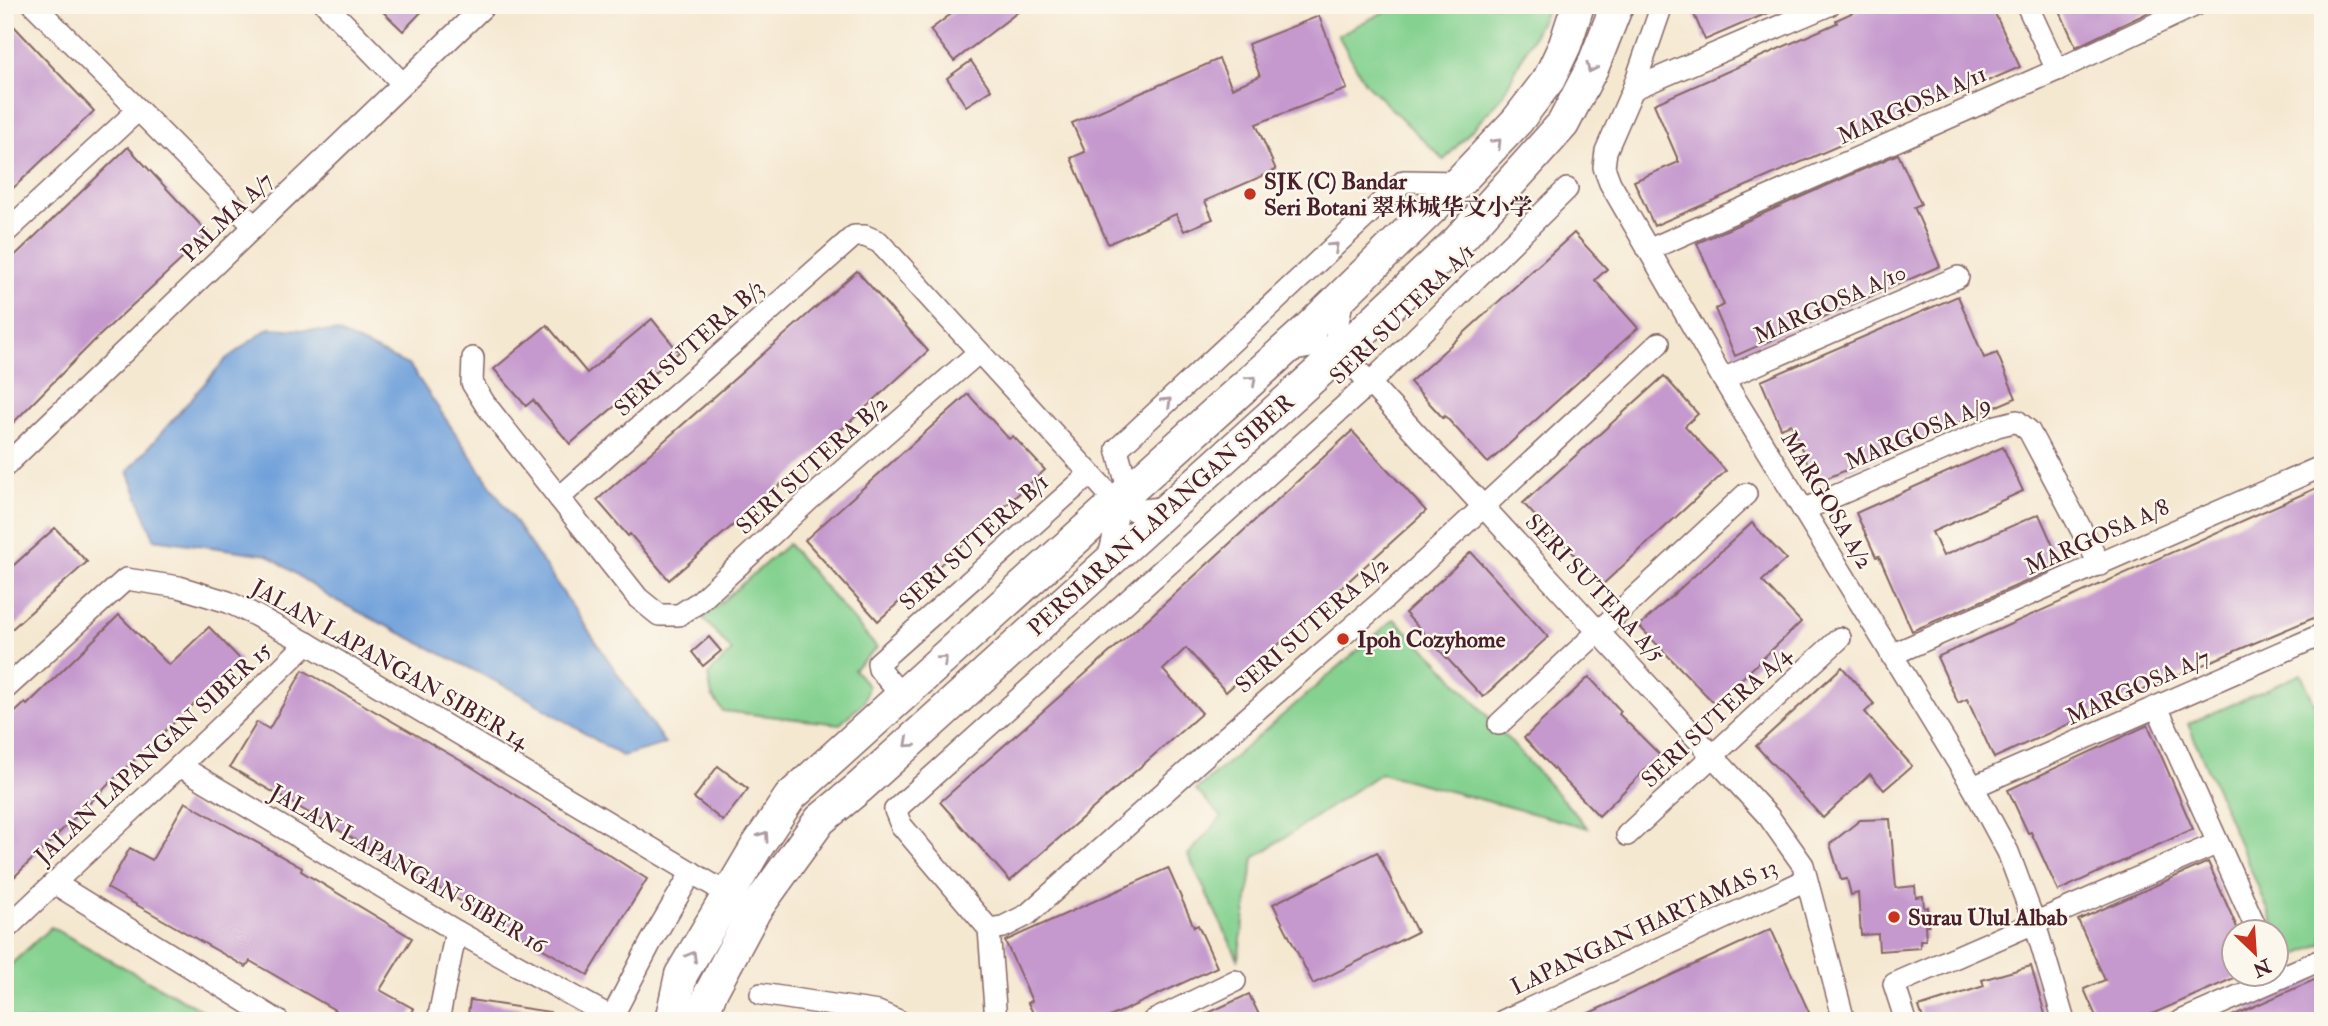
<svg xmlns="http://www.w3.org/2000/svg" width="2328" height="1026" viewBox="0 0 2328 1026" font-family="'IM FELL Double Pica','Noto Serif SC',serif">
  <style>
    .green { fill: #84d190; stroke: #67785e; stroke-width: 2 }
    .water { fill: #70a0da; stroke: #5d6082; stroke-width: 2 }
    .building { fill: #c599ce }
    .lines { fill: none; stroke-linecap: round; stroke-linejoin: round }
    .minor-casing { stroke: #866565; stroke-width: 24 }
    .secondary-casing { stroke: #866565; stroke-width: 35 }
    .minor { stroke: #fff; stroke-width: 21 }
    .secondary { stroke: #fff; stroke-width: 32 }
    .oneway { stroke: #ae9aa0 }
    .poi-dot { fill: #c8321e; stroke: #fbf7ec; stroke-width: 2.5 }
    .labels { text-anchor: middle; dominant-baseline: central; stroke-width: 5; stroke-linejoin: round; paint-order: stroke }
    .street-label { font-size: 23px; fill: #4a1f2b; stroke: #fbf7ec }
    .poi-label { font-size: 23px; font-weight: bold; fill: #4a1f2b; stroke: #fbf7ec; text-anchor: start }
  </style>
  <rect width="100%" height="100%" fill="#fbf7ec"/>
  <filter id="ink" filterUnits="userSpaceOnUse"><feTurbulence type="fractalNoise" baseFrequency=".0143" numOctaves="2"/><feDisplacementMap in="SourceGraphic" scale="14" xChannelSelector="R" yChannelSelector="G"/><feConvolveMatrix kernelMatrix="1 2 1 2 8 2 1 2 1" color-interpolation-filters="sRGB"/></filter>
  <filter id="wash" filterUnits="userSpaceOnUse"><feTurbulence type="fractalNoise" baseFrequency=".00686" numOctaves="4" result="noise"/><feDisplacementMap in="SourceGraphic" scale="28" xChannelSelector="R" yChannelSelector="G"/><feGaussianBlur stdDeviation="1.57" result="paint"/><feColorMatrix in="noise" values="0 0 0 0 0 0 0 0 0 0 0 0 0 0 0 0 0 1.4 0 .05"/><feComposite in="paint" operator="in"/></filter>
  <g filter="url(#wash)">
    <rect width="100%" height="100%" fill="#f5e8d1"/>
    <!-- green -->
    <g class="green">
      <polygon points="1398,5 1549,5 1502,97 1444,160 1365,83 1338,35"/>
      <polygon points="788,544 877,648 854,669 868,686 864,702 840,724 723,711 712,696 708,675 732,651 703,618"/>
      <polygon points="1394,619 1438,661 1588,828 1381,773 1254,858 1238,959 1188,855 1222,817 1196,790"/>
      <polygon points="2301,674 2323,722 2323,943 2289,959 2188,724"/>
      <polygon points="51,927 221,1021 5,1021 5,970"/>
    </g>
    <!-- water -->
    <polygon class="water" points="269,328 337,332 410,366 665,744 622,756 519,693 329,597 268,555 154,539 128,471 226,359"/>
    <g id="blocks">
      <!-- building -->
      <g class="building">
        <polygon points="376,5 428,5 403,31"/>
        <polygon points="963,5 1027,5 954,61 930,30"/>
        <polygon points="1690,5 1786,5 1705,40"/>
        <polygon points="1869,5 1991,5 2020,67 1654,226 1634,181 1679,162 1654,104 1837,23 1836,20"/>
        <polygon points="2057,5 2164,5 2076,47"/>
        <polygon points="1319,16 1347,89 1256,124 1276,170 1205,201 1213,219 1184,231 1176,214 1108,244 1071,158 1085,152 1072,123 1219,59 1232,88 1260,76 1248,44"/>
        <polygon points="12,24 94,111 5,196 5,31"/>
        <polygon points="971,61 991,90 966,106 947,78"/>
        <polygon points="128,147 209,234 97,338 12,424 5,416 5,265"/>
        <polygon points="1898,154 1921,204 1914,207 1940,266 1735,356 1715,309 1724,305 1697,243"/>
        <polygon points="1574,233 1607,269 1595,280 1638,328 1488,463 1445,416 1443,418 1410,382"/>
        <polygon points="857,271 928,351 787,479 669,580 630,534 628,536 597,500"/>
        <polygon points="1958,296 1984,358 1997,353 2016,398 1816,483 1791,424 1781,428 1761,381"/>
        <polygon points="652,319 679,352 570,444 533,400 526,406 494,369 547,325 587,373"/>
        <polygon points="1664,376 1698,414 1685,426 1726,471 1602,585 1560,539 1558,541 1523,503"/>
        <polygon points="968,394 1009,439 1013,436 1045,470 878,621 805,540"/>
        <polygon points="1352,431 1426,511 1226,692 1186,648 1163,670 1202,713 1010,881 940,802 1152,615"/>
        <polygon points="2003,447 2023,491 1932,532 1943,556 2039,514 2062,566 1912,631 1879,556 1876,557 1856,513"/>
        <polygon points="2323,485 2323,614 2148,688 1994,758 1967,699 1958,703 1937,657"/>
        <polygon points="1752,523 1786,559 1762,581 1801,622 1715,704 1639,626"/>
        <polygon points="55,528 87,562 5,635 5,573"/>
        <polygon points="1471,552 1548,637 1483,697 1405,613"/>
        <polygon points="119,615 169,665 209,627 241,660 115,778 5,886 5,722 25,703 27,705"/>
        <polygon points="709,637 721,651 703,666 692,652"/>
        <polygon points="1842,667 1874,704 1865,712 1912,766 1884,790 1870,774 1823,818 1756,746"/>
        <polygon points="303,670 470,766 647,879 588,975 230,767 257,722 269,729"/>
        <polygon points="1589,677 1621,711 1619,714 1660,755 1599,816 1524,738"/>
        <polygon points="2148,725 2193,829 2058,891 2031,832 2028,833 2008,790"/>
        <polygon points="718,766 748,789 723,821 694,798"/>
        <polygon points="185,802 302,868 301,871 412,938 380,990 414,1009 407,1021 354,1021 250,961 246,967 107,888 130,848 152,860"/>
        <polygon points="1890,819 1896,888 1915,886 1916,897 1923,896 1924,908 1928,907 1929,925 1925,925 1926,940 1920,940 1920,948 1879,951 1878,934 1861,935 1858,893 1851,895 1847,879 1841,880 1830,844 1860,820"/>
        <polygon points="1377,852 1417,932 1313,984 1273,904"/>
        <polygon points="2208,862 2239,932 2234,932 2234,978 2136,1021 2098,1021 2084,989 2105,980 2078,920"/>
        <polygon points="1168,868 1194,927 1198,925 1217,967 1101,1021 1037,1021 1028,1003 1032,1001 1005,941"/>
        <polygon points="1771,929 1813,1021 1572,1021"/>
        <polygon points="2031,966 2047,1021 1924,1021 1919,1007 1984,986 1982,980"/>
        <polygon points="2323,976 2323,1021 2221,1021"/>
        <polygon points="1249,994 1262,1021 1191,1021"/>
        <polygon points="470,1000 550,1012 549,1021 467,1021"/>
      </g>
    </g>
  </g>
  <g filter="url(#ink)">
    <use href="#blocks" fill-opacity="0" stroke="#866565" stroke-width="2"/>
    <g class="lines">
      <!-- minor casing -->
      <g class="minor-casing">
        <g id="minor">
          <polyline points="34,5 255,227"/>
          <polyline points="326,5 402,83"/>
          <polyline points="1662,5 1633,89 1606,151 1604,167 1610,183 1723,379 1973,787 2008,852 2035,924 2064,1021"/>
          <polyline points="2027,5 2057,70"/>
          <polyline points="1633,89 1829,5"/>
          <polyline points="5,233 137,111"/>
          <polyline points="1648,250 2057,70 2196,5"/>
          <polyline points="1343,297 1336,333 1341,352 1769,817 1803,865 1844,1021"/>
          <polyline points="1284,352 1321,345 1341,352"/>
          <polyline points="473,358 472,383 485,404 638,598 659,615 679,615 699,602 810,499 979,352"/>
          <polyline points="1723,379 1958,277"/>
          <polyline points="5,466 485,5"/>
          <polyline points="1129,492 1117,449 1404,181 1459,182"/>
          <polyline points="559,498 854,236 865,236 879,242 1117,503 1135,511 1169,507"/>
          <polyline points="1803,510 1997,426 2017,421 2029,431 2100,565"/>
          <path d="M1106,563C1114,543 1117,525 1117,503"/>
          <polyline points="1891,655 2323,466"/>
          <polyline points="5,689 126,579 179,587 228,602 249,612 307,643 738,900"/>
          <polyline points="902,696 879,669 878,663 1090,474"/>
          <polyline points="2157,707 2258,932"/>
          <polyline points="1499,724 1746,494"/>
          <polyline points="180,766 456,931 611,1017"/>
          <polyline points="1973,787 2323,634"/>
          <polyline points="1627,835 1840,638"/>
          <polyline points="54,883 278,1021"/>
          <polyline points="989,929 1003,927 1027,915 1237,727 1381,602 1659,343"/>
          <path d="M5,930C105,833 209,742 307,643"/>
          <polyline points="761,994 878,1012 899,1021"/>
          <polyline points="438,1021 456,931"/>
          <polyline points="610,1021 651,942 692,872"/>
          <polyline points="996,1021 989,929 901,825 895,810 1370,383 1567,189"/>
          <polyline points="1153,1021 1235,981"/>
          <polyline points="1503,1021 1806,880"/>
          <polyline points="1906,1021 1894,984 2218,843"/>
          <polyline points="2181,1021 2323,959"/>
        </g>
      </g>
      <!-- secondary casing -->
      <g class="secondary-casing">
        <g id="secondary">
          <polyline points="671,1021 681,975 756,848 790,797 1308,329 1459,182 1517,121 1549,79 1565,45 1578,5"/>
          <polyline points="701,1021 710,994 755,910 820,820 860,787 1341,352 1459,240 1563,124 1593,66 1617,5"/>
        </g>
      </g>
      <!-- minor -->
      <use href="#minor" class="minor"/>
      <!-- secondary -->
      <use href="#secondary" class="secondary"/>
    </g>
    <!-- one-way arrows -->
    <defs><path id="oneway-chevron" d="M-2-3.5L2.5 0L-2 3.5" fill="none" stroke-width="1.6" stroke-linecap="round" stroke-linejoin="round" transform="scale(1.75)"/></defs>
    <g class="oneway">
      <use href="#oneway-chevron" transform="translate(1591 68) rotate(115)"/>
      <use href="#oneway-chevron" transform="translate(1497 143) rotate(-46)"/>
      <use href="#oneway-chevron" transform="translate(1334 247) rotate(-43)"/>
      <use href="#oneway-chevron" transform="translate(1252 380) rotate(-42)"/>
      <use href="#oneway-chevron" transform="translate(1167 402) rotate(-43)"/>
      <use href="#oneway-chevron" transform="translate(943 660) rotate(-42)"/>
      <use href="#oneway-chevron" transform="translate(909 743) rotate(138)"/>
      <use href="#oneway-chevron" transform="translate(764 836) rotate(-56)"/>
      <use href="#oneway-chevron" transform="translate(692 956) rotate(-60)"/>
    </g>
  </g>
  <!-- markers -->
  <g class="poi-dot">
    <circle cx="1250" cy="194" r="7"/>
    <circle cx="1343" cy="639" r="7"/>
    <circle cx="1894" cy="917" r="7"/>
  </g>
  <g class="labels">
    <!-- street labels -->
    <g class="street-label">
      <text transform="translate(1912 105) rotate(-24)">MARGOSA A/11</text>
      <text transform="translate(227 217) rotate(-44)">PALMA A/7</text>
      <text transform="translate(1830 304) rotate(-24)">MARGOSA A/10</text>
      <text transform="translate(1402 314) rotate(-44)">SERI SUTERA A/1</text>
      <text transform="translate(689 348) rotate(-42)">SERI SUTERA B/3</text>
      <text transform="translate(1918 433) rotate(-23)">MARGOSA A/9</text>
      <text transform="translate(812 465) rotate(-42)">SERI SUTERA B/2</text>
      <text transform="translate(1827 500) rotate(59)">MARGOSA A/2</text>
      <text transform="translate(1161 515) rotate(-42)">PERSIARAN LAPANGAN SIBER</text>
      <text transform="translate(2097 537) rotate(-24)">MARGOSA A/8</text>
      <text transform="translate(974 542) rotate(-42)">SERI SUTERA B/1</text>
      <text transform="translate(1595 588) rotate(47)">SERI SUTERA A/5</text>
      <text transform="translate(1312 625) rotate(-41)">SERI SUTERA A/2</text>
      <text transform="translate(390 664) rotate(30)">JALAN LAPANGAN SIBER 14</text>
      <text transform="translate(2138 687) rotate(-24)">MARGOSA A/7</text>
      <text transform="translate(1716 717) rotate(-43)">SERI SUTERA A/4</text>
      <text transform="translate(153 753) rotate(-43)">JALAN LAPANGAN SIBER 15</text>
      <text transform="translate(408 869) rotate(30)">JALAN LAPANGAN SIBER 16</text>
      <text transform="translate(1644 927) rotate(-25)">LAPANGAN HARTAMAS 13</text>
    </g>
    <!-- poi labels -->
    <g class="poi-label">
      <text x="1264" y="181">SJK (C) Bandar<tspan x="1264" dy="26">Seri Botani 翠林城华文小学</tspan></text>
      <text x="1357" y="639">Ipoh Cozyhome</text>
      <text x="1908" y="917">Surau Ulul Albab</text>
    </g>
  </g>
  <!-- margin -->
  <rect width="2328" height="1026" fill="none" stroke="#fbf7ec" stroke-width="28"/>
  <!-- north arrow -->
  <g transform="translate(2255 953) rotate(155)"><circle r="33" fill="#fbf7ec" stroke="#b4a19f" stroke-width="2"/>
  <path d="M0-5L12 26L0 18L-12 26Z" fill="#c8321e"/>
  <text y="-10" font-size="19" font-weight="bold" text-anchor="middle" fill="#4a1f2b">N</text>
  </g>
</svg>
